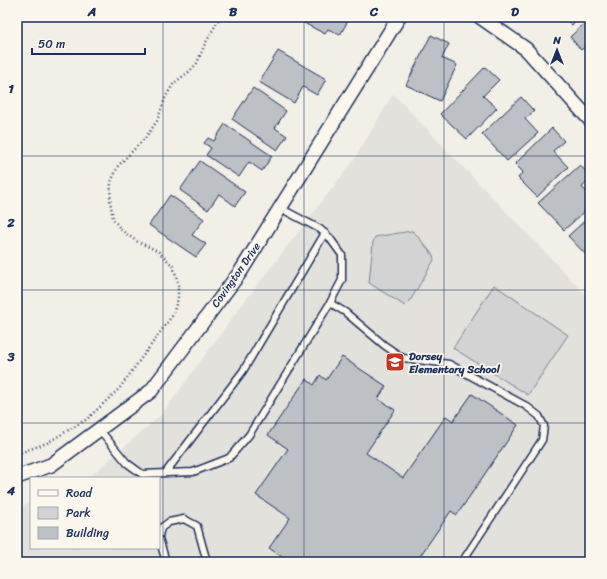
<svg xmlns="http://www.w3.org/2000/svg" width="607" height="579" viewBox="0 0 607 579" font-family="Sriracha,sans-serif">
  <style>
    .built { fill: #e2e1dc }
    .green { fill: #d2d3d2; stroke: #768198 }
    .building { fill: #bdc0c4; stroke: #1b2f5e }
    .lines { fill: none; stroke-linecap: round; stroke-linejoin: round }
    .service-casing { stroke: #1b2f5e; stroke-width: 9 }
    .minor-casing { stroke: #1b2f5e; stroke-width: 16 }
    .path { stroke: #1b2f5e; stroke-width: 2.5; stroke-dasharray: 1 3; stroke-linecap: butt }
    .service { stroke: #fbf7ec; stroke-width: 6 }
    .minor { stroke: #fbf7ec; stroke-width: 13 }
    .grid { fill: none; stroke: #1b2f5e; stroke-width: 1; stroke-opacity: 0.55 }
    .labels { text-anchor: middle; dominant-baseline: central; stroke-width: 3.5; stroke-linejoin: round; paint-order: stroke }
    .street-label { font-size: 11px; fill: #1b2f5e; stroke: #fbf7ec }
    .poi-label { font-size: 11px; font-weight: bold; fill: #1b2f5e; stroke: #fbf7ec; text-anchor: start }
    .neatline { fill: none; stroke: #1b2f5e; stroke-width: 1.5 }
    .grid-label { font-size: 13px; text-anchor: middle; font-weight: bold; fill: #1b2f5e }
  </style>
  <rect width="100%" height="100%" fill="#f2efe6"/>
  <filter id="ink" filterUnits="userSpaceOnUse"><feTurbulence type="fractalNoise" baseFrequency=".025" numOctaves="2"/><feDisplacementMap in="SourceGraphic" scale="8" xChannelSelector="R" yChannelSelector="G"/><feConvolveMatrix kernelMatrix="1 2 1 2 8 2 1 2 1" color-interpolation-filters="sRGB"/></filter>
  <g filter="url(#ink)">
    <!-- built -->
    <polygon class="built" points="393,94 590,299 590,562 17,562 17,508 31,502 31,548 159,548 159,478 85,478 92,475 162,414 238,310 354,160"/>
    <!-- green -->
    <g class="green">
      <polygon points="411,231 414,232 433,255 434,260 410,301 405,306 369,283 373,242 375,237"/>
      <polygon points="494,285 568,335 528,395 453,348"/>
    </g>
    <!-- building -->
    <g class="building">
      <polygon points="307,17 350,17 340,35 328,29 325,34 304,23"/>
      <polygon points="563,17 578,17 572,25"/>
      <polygon points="590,18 590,42 581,50 570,37"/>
      <polygon points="431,35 449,44 442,58 457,65 440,101 406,85"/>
      <polygon points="278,51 326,79 317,95 303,87 294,103 259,82"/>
      <polygon points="485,67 499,80 483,96 497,108 467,139 440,114"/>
      <polygon points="253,88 286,111 275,128 287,136 277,150 232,119"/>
      <polygon points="521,97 534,111 525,119 538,133 507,161 482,134"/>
      <polygon points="225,124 272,156 262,171 249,162 239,177 206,155 211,148 204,143 208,138 214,141"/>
      <polygon points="552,128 564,141 553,151 568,167 537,197 518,178 523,172 515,164"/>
      <polygon points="200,161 245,192 235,206 219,194 208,210 180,190"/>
      <polygon points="580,165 590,176 590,180 582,187 590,196 590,207 564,230 538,203"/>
      <polygon points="170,195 204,219 192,235 206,244 196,257 149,225"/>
      <polygon points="590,216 590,259 568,236"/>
      <polygon points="342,357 386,386 378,399 395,410 366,453 403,478 446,416 453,421 472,394 518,425 457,515 451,511 420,556 428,562 289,562 269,548 290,518 256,495 288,449 268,435 306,379 314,385 320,375 326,380"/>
    </g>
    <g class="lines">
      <!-- service casing -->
      <g class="service-casing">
        <g id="service">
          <polyline points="280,208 320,229 329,237 342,255 342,280 330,303 345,312 384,345 403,358 449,364 526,406 539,416 544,426 542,440 462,562"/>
          <polyline points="99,429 127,463 142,474 193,472 229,458 249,435 330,303"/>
          <polyline points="166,472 243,371 325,233"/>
          <polyline points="159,536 161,528 169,522 184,519 197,526 207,562"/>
          <polyline points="159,538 166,562"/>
        </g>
      </g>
      <!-- minor casing -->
      <g class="minor-casing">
        <g id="minor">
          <polyline points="480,17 526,49 590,120"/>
          <polyline points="17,477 51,465 151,391 241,271 399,17"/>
        </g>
      </g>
      <!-- path -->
      <polyline class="path" points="17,454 47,443 87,419 119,389 172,316 178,299 178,282 173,266 158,251 138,242 122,231 113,219 110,200 111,182 118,166 146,137 157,121 166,96 174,83 190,71 197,63 205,44 220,17"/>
      <!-- service -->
      <use href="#service" class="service"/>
      <!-- minor -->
      <use href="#minor" class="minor"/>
    </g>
  </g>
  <!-- grid -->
  <path class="grid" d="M163,17V562M304,17V562M444,17V562M17,156H590M17,290H590M17,423H590"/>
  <!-- icons -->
  <defs>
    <g id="school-square" transform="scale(1)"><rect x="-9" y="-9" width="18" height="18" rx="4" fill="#c8321e" stroke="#fbf7ec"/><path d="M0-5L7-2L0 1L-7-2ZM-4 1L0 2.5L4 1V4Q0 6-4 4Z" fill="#fff"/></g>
  </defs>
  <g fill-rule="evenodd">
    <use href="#school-square" x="395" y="362"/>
  </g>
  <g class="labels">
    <!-- street labels -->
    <g class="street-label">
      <text transform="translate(236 275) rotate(-55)">Covington Drive</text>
    </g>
    <!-- poi labels -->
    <g class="poi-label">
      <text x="409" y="356">Dorsey<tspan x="409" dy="13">Elementary School</tspan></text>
    </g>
  </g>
  <!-- margin -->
  <rect width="607" height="579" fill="none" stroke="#fbf7ec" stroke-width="44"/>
  <!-- legend -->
  <rect x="30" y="477" width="130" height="72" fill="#fbf7ec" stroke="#a1a7b3"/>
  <rect x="38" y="490" width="20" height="6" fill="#fbf7ec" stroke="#a1a7b3"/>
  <text x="66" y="497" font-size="12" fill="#1b2f5e">Road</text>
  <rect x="38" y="507" width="20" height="12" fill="#d2d3d2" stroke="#a1a7b3"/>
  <text x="66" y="517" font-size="12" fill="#1b2f5e">Park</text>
  <rect x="38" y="527" width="20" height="12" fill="#bdc0c4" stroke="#a1a7b3"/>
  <text x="66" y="537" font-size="12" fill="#1b2f5e">Building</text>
  <!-- north arrow -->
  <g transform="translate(557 50)" stroke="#fbf7ec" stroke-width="3" paint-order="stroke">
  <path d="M0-3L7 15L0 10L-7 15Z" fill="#1b2f5e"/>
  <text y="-6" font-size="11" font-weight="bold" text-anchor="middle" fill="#1b2f5e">N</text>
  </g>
  <!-- scale -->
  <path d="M32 48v6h113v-6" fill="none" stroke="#1b2f5e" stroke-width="2"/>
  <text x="38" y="48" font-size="12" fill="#1b2f5e" stroke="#fbf7ec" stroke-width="3" paint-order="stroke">50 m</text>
  <rect x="22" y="22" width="563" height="535" class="neatline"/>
  <g class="grid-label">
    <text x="92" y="16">A</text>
    <text x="233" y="16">B</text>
    <text x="374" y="16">C</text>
    <text x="515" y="16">D</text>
    <text x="11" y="93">1</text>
    <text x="11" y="227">2</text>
    <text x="11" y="361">3</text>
    <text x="11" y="495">4</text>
  </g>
</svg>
